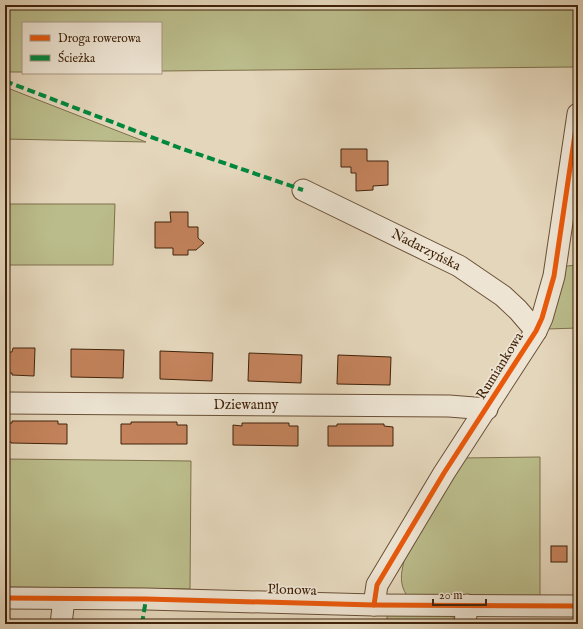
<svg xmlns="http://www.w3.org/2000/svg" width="583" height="629" viewBox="0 0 583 629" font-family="'IM FELL English',serif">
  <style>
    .green { fill: #bbbc8b; stroke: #7e704a }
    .building { fill: #c4835c; stroke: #41230a }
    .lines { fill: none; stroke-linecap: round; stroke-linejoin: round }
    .street-casing { stroke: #6a5036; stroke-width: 23 }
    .street { stroke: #ede4d3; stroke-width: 21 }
    .quiet { stroke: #00873e; stroke-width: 4; stroke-dasharray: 8 4; stroke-linecap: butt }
    .cycleway-casing { stroke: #ede4d3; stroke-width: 8 }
    .cycleway { stroke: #e8590c; stroke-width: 5 }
    .labels { text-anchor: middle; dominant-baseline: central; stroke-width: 3.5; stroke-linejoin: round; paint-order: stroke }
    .street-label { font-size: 14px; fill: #41230a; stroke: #ede4d3 }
  </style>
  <rect width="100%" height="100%" fill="#e4d6bb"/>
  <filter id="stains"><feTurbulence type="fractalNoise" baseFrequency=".005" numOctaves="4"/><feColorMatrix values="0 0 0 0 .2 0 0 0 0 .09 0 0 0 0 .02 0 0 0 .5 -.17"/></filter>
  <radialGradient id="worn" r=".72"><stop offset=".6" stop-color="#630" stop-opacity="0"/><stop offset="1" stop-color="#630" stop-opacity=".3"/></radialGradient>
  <!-- green -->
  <g class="green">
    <polygon points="5,5 578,5 578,41 574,67 161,71 161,23 23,23 23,72 11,72 5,71"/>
    <polygon points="5,87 146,142 5,139"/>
    <polygon points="5,204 115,204 113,265 5,265"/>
    <polygon points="578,265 578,328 547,329 560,268 567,266"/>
    <path d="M540,457V597L407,596C399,583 401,574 404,561L461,458Z"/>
    <polygon points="5,459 191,461 190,589 5,587"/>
    <polygon points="388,612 449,613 459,624 386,624"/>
  </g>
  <!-- building -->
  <g class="building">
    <polygon points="341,149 367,149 367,161 388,161 388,185 373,186 373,190 356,191 356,173 351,173 351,167 341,167"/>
    <polygon points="170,212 188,212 188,227 198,227 198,238 204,243 196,250 188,250 188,255 173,255 173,248 155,248 155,222 171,222"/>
    <polygon points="13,348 35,348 34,376 12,375 12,373 5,373 5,352 12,352"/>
    <polygon points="71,349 124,350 123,378 71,377"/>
    <polygon points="160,351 213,353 212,381 160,379"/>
    <polygon points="249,353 302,355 301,383 248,381"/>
    <polygon points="338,355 391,357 390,385 337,384"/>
    <polygon points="12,421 58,421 58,424 67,424 67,444 11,443 11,442 5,442 5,423 12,423"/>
    <polygon points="131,422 177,422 177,425 187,425 187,444 121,444 121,424 131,424"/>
    <polygon points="242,423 289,423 289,426 298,426 298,446 233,445 233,425 242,426"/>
    <polygon points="337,424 384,424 384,426 393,427 393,446 328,446 328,426 337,426"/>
    <rect x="551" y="546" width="16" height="16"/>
  </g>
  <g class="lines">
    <!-- street casing -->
    <g class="street-casing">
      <g id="street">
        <polyline points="303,190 459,266 503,296 518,310 536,331"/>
        <polyline points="5,403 449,406 487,409"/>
        <polyline points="5,598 146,599 374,605 578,606"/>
        <polyline points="374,605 377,585 444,473 536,331 542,318 554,276 578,114"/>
        <polyline points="61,624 64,599"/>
        <polyline points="465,624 467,605"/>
      </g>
    </g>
    <!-- street -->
    <use href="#street" class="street"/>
    <!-- quiet -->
    <g class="quiet">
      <polyline points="5,81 180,148 303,190"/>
      <polyline points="142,624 146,599"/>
    </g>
    <!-- cycleway casing -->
    <g class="cycleway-casing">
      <g id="cycleway">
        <polyline points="5,598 146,599 374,605 578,606"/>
        <polyline points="374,605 377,585 444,473 536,331 542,318 554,276 578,114"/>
      </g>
    </g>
    <!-- cycleway -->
    <use href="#cycleway" class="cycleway"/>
  </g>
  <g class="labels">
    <!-- street labels -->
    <g class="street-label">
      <text transform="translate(426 250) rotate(27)">Nadarzyńska</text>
      <text transform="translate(500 366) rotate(-58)">Rumiankowa</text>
      <text x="246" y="405">Dziewanny</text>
      <text transform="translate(292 590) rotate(2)">Plonowa</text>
    </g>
  </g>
  <!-- margin -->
  <rect width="583" height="629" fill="none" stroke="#e4d6bb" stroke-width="20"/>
  <rect x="6" y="6" width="571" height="617" fill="none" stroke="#41230a" stroke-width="2"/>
  <rect x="10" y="10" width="563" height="609" fill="none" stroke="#41230a"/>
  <!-- legend -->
  <rect x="22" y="22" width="140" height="52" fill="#ede4d3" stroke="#a89783"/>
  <rect x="30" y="35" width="20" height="6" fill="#e8590c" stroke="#a89783"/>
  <text x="58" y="42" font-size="12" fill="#41230a">Droga rowerowa</text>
  <rect x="30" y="55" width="20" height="6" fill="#00873e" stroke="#a89783"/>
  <text x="58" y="62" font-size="12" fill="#41230a">Ścieżka</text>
  <!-- scale -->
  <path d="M433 599v6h53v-6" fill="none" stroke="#41230a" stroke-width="2"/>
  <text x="439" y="599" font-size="12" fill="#41230a" stroke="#ede4d3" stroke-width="3" paint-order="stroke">20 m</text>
  <rect width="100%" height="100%" filter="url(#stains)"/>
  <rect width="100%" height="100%" fill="url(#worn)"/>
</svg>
